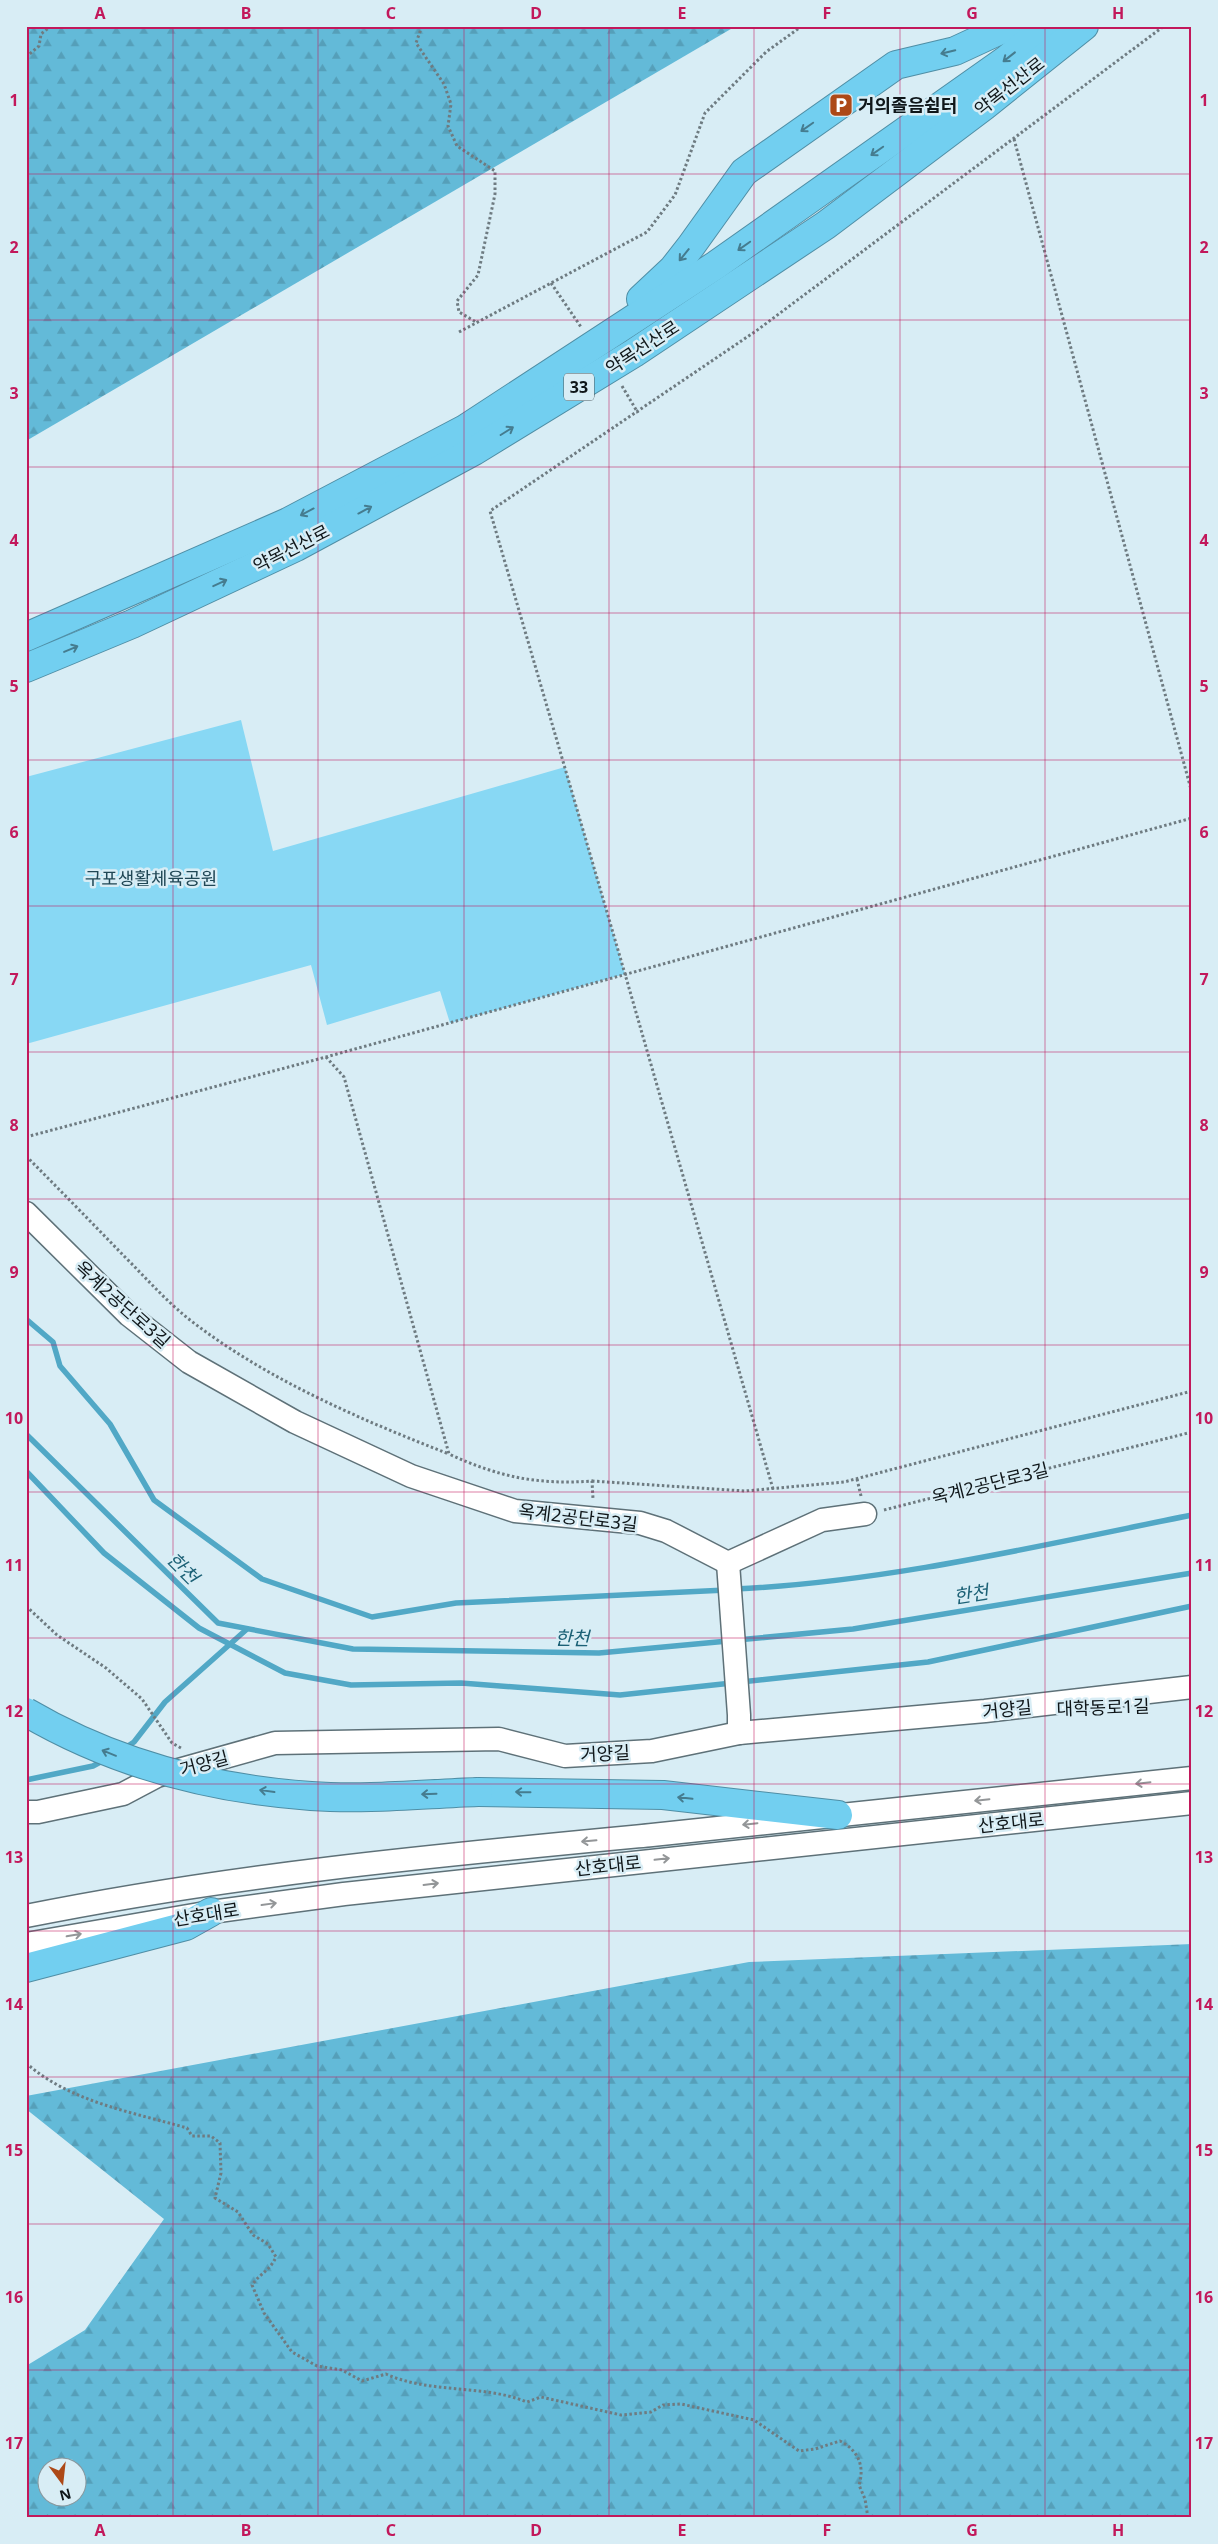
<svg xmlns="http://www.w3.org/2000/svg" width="1218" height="2544" viewBox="0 0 1218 2544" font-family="'Noto Sans','Noto Sans KR',sans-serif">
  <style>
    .green { fill: #88d8f4 }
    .forest { fill: url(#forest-firs); fill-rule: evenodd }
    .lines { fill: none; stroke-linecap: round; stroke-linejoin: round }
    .stream { stroke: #51a8c6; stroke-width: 5.5 }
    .minor-casing { stroke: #5e7178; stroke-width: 25 }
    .highway-casing { stroke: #4f8ea5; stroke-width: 30 }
    .path { stroke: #6e7b81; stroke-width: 3; stroke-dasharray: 2.5 2.5; stroke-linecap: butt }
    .minor { stroke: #fff; stroke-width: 22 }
    .highway { stroke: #72cff0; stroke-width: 28 }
    .highway-bridge-casing { stroke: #4f8ea5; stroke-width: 30; stroke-linecap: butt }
    .highway-bridge { stroke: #72cff0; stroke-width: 28 }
    .oneway { stroke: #457c8f }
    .oneway2 { stroke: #939698 }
    .grid { fill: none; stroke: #c2185b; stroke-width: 1; stroke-opacity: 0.55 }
    .labels { text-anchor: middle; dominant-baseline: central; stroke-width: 5; stroke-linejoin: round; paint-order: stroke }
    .shield { fill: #d8edf5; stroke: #4b565b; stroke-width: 1 }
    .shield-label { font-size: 16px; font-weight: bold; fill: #0f1619 }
    .street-label { font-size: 18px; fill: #0f1619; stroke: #d8edf5 }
    .poi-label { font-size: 18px; font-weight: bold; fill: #0f1619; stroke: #d8edf5; text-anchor: start }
    .park-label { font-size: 18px; fill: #204755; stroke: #d8edf5 }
    .water-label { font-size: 19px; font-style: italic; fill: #1c6176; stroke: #d8edf5 }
    .neatline { fill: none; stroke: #c2185b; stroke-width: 2 }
    .grid-label { font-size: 16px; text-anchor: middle; font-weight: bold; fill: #c2185b }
  </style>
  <defs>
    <pattern id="forest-firs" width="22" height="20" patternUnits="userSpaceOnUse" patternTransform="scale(1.25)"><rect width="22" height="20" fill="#63bad8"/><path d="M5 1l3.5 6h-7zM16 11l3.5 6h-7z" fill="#559fb9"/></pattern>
  </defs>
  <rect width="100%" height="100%" fill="#d8edf5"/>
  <!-- green -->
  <polygon class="green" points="241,720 273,851 565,767 625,974 450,1023 440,991 327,1025 311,965 26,1044 26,777"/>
  <!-- forest -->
  <g class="forest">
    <polygon points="26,26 736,26 26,441"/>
    <path d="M1192,1944V2518H26V2366L85,2330L164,2219L26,2109V2096L749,1962ZM48,2466H78V2496H48Z"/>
  </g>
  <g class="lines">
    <!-- stream -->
    <g class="stream">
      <polyline points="26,1319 53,1342 60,1366 110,1424 154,1500 262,1579 372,1617 456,1603 726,1590"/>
      <polyline points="26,1434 218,1623 353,1649 599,1653 728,1641"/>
      <polyline points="26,1471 104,1553 199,1628 285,1673 351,1685 461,1683 620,1695 732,1683"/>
      <path d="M735,1589C887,1582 1042,1545 1192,1515"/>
      <polyline points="737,1640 853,1629 1192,1573"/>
      <polyline points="741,1682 928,1662 1192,1606"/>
      <polyline points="125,1748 134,1742 165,1702 247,1629"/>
      <polyline points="26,1780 93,1766 106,1759"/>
    </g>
    <!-- minor casing -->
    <g class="minor-casing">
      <g id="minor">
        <polyline points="26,1213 129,1315 189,1362 295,1422 411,1476 515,1511 640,1523 666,1531 728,1563 822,1520 865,1514"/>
        <polyline points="728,1563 739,1715 739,1733"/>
        <polyline points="26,1812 38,1812 123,1794 157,1776 275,1743 499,1739 565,1756 652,1751 739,1733 985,1711 1192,1687"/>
        <path d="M26,1916C235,1874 441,1855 652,1835C832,1817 1012,1796 1192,1778"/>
        <polyline points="26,1944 211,1912 344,1894 1192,1803"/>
      </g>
    </g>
    <!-- highway casing -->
    <g class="highway-casing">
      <g id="highway">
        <polyline points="641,299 673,269 691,246 744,172 896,65 955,51 1009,26"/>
        <polyline points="26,637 288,522 465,429 716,265 1006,60 1047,26"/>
        <polyline points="26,668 132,624 296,547 474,451 634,353 826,225 984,106 1084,26"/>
        <polyline points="478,1792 663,1795 838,1815"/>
        <polyline points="26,1968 186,1926 211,1912"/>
      </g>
    </g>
    <!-- path -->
    <g class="path">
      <polyline points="422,26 416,43 444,84 451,104 448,126 457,146 495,171 495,194 478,275 457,301 459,312 476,322"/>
      <polyline points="26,57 39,46 41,34 51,26"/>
      <polyline points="1014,139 1192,793"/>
      <polyline points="551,283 581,327"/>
      <polyline points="459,332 647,232 675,195 705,113 766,52 802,26"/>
      <polyline points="622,386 638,413"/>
      <path d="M326,1057L344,1077L449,1454C499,1477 537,1485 592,1481L593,1499"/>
      <polyline points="26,1137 326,1057 1192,818"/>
      <path d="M26,1156C59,1189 92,1223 124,1256C146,1278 166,1301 190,1320C266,1379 359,1419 449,1454"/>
      <polyline points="857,1479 861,1496"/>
      <polyline points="592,1481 745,1491 844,1482 1192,1391"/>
      <polyline points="773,1489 625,974 490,511 756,331 1164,26"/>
      <polyline points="884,1510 1192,1432"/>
      <polyline points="26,1606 57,1635 106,1668 142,1699 172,1743 181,1748"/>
      <path d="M26,2063C70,2102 132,2112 187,2128L192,2136H211L220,2143L221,2173L215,2198L238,2212L253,2235L268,2244L276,2257C269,2272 260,2273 252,2285L264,2313L292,2352L317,2366L342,2370L362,2381L386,2374C430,2394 483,2384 527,2402L541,2397L621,2415L651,2412L663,2405L681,2404L754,2420L799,2451L815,2449L840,2441C858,2450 865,2466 859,2485L865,2499L868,2518"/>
    </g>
    <!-- minor -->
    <use href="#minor" class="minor"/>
    <!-- highway -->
    <use href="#highway" class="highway"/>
    <!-- highway-bridge casing -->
    <g class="highway-bridge-casing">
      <path id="highway-bridge" d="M26,1712C113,1763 211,1789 311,1796C366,1800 423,1794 478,1792"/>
    </g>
    <!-- highway-bridge -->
    <use href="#highway-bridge" class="highway-bridge"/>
  </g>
  <!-- one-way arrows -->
  <defs><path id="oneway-shaft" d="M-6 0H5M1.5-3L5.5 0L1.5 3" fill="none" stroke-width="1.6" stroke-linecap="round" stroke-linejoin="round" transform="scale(1.25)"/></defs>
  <g class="oneway">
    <use href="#oneway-shaft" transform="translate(948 52) rotate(166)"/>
    <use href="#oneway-shaft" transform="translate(1009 57) rotate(142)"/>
    <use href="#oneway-shaft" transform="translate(807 127) rotate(145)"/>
    <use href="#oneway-shaft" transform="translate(877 151) rotate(145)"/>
    <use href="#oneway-shaft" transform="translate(744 246) rotate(145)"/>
    <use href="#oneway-shaft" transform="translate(684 255) rotate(129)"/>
    <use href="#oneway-shaft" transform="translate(507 431) rotate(-32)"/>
    <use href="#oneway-shaft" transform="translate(365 510) rotate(-28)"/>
    <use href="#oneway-shaft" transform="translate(307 512) rotate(152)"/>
    <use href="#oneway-shaft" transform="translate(220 583) rotate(-25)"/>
    <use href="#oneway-shaft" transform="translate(71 649) rotate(-23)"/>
    <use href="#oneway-shaft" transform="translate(109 1753) rotate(-158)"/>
    <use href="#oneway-shaft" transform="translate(267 1791) rotate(-172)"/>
    <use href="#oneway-shaft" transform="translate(523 1792) rotate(-179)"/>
    <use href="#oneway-shaft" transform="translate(429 1794) rotate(178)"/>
    <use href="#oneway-shaft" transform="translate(685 1798) rotate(-174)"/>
  </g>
  <g class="oneway2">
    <use href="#oneway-shaft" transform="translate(1143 1783) rotate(174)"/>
    <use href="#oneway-shaft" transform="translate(982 1800) rotate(174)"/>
    <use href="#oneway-shaft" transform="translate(750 1824) rotate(174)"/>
    <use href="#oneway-shaft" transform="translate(589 1841) rotate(175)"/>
    <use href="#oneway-shaft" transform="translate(662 1859) rotate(-6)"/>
    <use href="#oneway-shaft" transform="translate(431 1884) rotate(-7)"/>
    <use href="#oneway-shaft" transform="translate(269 1904) rotate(-8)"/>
    <use href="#oneway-shaft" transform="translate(74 1935) rotate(-10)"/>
  </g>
  <!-- grid -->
  <path class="grid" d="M173,26V2518M318,26V2518M464,26V2518M609,26V2518M754,26V2518M900,26V2518M1045,26V2518M26,174H1192M26,320H1192M26,467H1192M26,613H1192M26,760H1192M26,906H1192M26,1052H1192M26,1199H1192M26,1345H1192M26,1492H1192M26,1638H1192M26,1784H1192M26,1931H1192M26,2077H1192M26,2224H1192M26,2370H1192"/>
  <!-- icons -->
  <defs>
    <g id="parking-square" transform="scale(1.25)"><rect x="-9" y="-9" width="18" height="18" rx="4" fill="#ad4917" stroke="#d8edf5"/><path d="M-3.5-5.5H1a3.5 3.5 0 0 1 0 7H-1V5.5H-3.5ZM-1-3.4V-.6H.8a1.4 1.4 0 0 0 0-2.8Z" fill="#fff"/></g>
  </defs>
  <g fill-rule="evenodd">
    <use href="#parking-square" x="841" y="105"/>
  </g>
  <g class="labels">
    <!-- shield labels -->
    <rect class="shield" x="564" y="373.5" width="30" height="27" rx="4"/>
    <g class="shield-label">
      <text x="579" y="387">33</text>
    </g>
    <!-- street labels -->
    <g class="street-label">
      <text transform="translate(1009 86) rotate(-38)">약목선산로</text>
      <text transform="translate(642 347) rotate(-33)">약목선산로</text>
      <text transform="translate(291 548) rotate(-27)">약목선산로</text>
      <text transform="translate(123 1304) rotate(42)">옥계2공단로3길</text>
      <text transform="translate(990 1483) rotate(-14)">옥계2공단로3길</text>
      <text transform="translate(578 1517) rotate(7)">옥계2공단로3길</text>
      <text transform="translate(1103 1707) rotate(-2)">대학동로1길</text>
      <text transform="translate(1007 1709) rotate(-6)">거양길</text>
      <text transform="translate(605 1753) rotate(-3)">거양길</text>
      <text transform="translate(204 1763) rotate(-15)">거양길</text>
      <text transform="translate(1011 1822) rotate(-6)">산호대로</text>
      <text transform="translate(608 1865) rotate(-6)">산호대로</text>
      <text transform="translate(206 1914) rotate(-9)">산호대로</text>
    </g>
    <!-- poi labels -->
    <g class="poi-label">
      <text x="858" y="105">거의졸음쉼터</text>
    </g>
    <!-- park labels -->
    <g class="park-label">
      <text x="151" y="878">구포생활체육공원</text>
    </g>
    <!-- water labels -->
    <g class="water-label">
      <text transform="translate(183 1568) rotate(45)">한천</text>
      <text transform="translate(971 1594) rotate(-9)">한천</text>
      <text transform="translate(572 1638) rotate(1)">한천</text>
    </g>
  </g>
  <!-- border -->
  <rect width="1218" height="2544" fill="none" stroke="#d8edf5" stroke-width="55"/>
  <!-- north arrow -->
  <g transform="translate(62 2482) rotate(165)"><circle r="24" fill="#d8edf5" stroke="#88979d"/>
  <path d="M0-4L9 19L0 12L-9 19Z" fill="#ad4917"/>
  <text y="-8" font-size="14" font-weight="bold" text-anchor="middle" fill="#0f1619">N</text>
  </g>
  <rect x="28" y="28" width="1162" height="2488" class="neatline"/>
  <g class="grid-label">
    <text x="100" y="19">A</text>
    <text x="246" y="19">B</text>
    <text x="391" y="19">C</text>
    <text x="536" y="19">D</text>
    <text x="682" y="19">E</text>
    <text x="827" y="19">F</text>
    <text x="972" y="19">G</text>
    <text x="1118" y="19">H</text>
    <text x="14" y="106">1</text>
    <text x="1204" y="106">1</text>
    <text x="14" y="253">2</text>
    <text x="1204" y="253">2</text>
    <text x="14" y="399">3</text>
    <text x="1204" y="399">3</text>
    <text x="14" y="546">4</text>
    <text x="1204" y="546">4</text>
    <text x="14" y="692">5</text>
    <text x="1204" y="692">5</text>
    <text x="14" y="838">6</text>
    <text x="1204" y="838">6</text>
    <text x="14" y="985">7</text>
    <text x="1204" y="985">7</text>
    <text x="14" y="1131">8</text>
    <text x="1204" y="1131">8</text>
    <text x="14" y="1278">9</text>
    <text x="1204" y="1278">9</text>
    <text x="14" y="1424">10</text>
    <text x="1204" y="1424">10</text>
    <text x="14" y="1571">11</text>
    <text x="1204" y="1571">11</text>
    <text x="14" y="1717">12</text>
    <text x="1204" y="1717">12</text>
    <text x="14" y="1863">13</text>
    <text x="1204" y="1863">13</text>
    <text x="14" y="2010">14</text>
    <text x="1204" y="2010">14</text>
    <text x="14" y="2156">15</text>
    <text x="1204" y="2156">15</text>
    <text x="14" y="2303">16</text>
    <text x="1204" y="2303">16</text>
    <text x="14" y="2449">17</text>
    <text x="1204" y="2449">17</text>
    <text x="100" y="2536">A</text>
    <text x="246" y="2536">B</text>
    <text x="391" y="2536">C</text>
    <text x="536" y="2536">D</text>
    <text x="682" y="2536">E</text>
    <text x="827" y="2536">F</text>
    <text x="972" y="2536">G</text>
    <text x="1118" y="2536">H</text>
  </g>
</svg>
